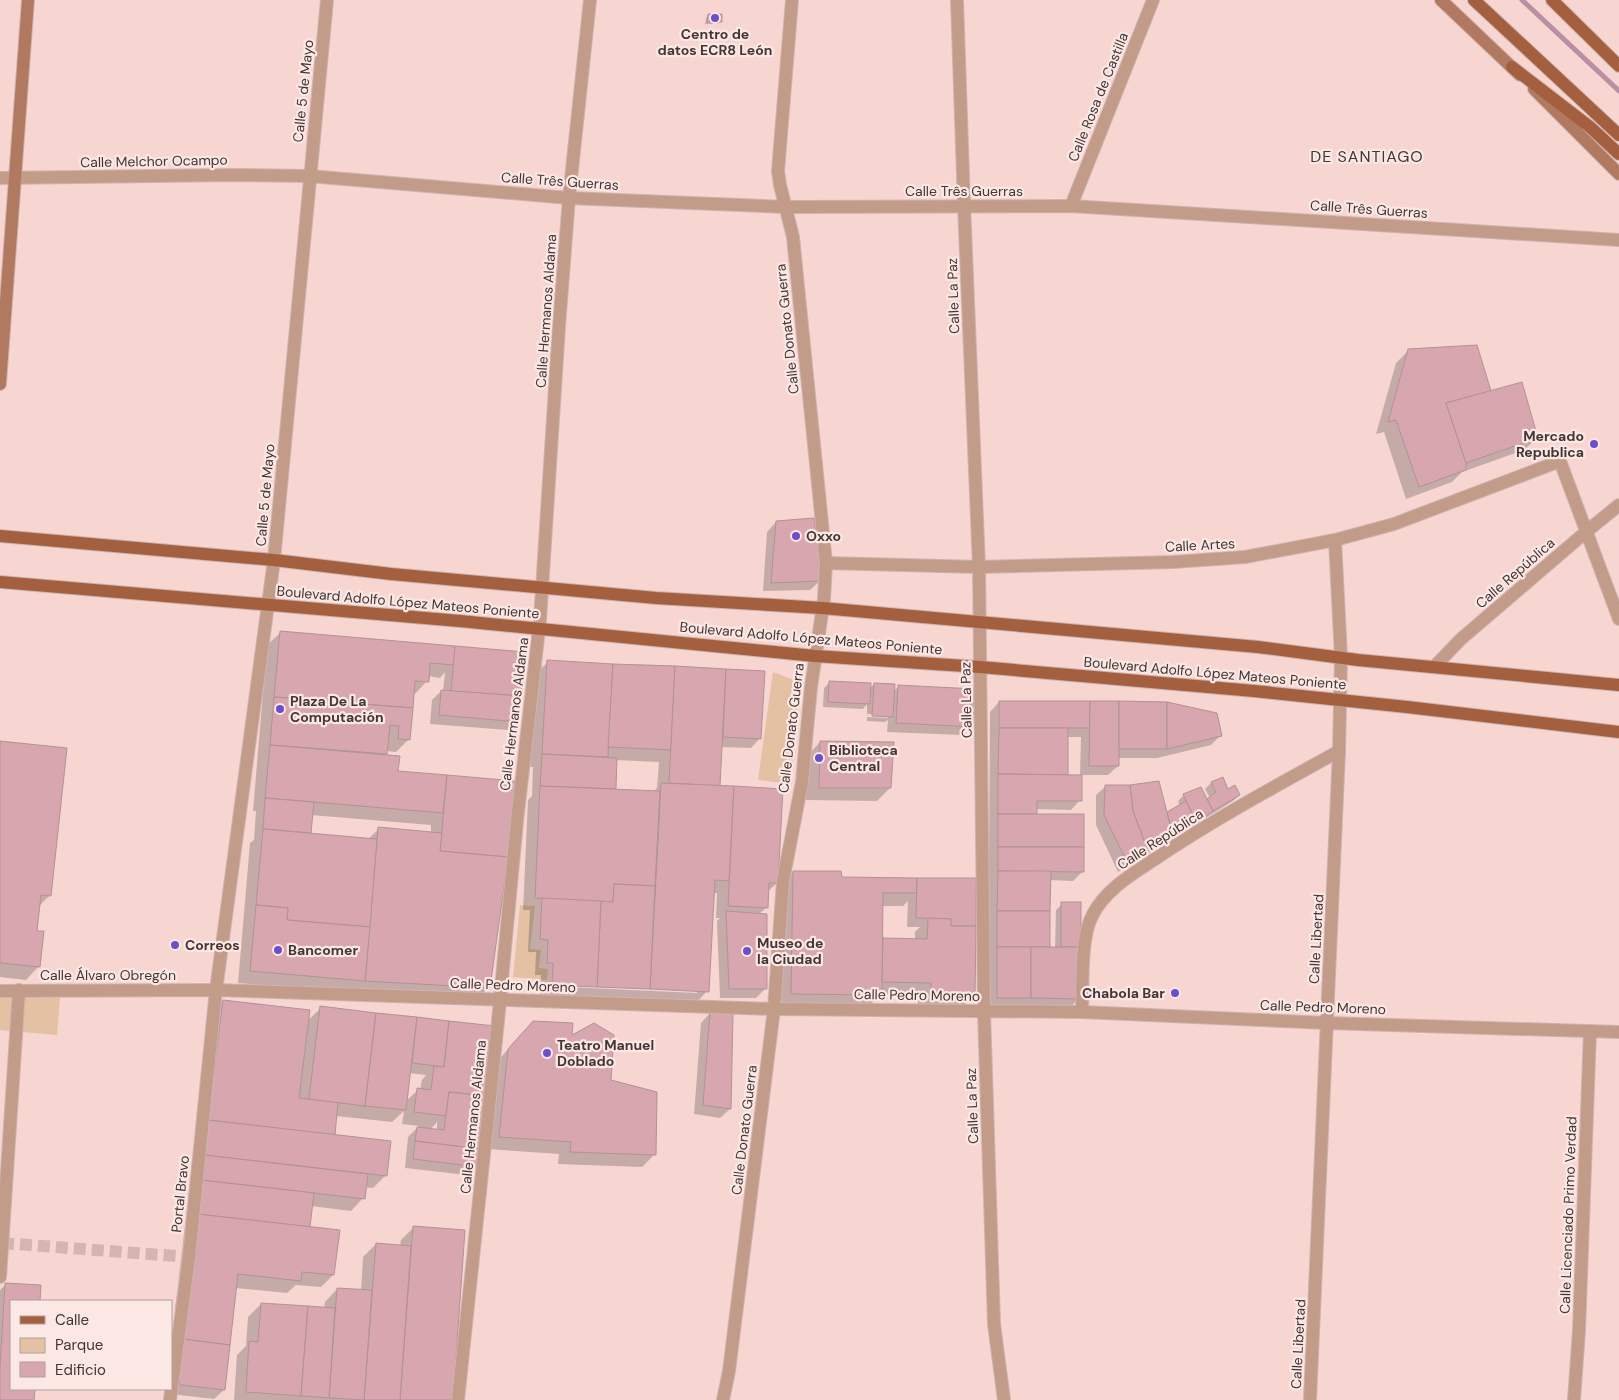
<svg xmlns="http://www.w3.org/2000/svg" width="1619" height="1400" viewBox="0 0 1619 1400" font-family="'DM Sans',sans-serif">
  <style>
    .green { fill: #e3c1a2 }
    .shadow { fill: #0003; fill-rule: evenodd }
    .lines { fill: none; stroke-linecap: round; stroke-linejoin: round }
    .stream { stroke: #ba8fa4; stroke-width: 5 }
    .building { fill: #d7a6af; stroke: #b19297 }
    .street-tunnel { stroke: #d3b6b3; stroke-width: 12; stroke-dasharray: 12 6; stroke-linecap: butt }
    .street-casing { stroke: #cfb3af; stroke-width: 14 }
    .secondary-casing { stroke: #cfb3af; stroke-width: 14 }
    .primary-casing { stroke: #cfb3af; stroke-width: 14 }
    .street { stroke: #c29b89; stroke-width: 12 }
    .secondary { stroke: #b1795f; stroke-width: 12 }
    .primary { stroke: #a45f3f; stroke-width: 12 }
    .poi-dot { fill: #6c50c9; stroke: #fbe7e4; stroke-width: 2 }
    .labels { text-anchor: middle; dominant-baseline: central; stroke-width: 4.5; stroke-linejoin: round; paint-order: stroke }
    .poi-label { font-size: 14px; font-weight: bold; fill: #433635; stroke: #fbe7e4; text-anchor: start }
    .street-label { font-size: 14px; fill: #433635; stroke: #fbe7e4 }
    .quarter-label { font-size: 16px; letter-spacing: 1px; fill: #433635; stroke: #fbe7e4 }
  </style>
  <rect width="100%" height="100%" fill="#f7d6d2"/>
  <!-- green -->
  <g class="green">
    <polygon points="773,672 799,682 791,784 758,780"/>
    <polygon points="520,905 535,906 530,949 541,950 539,968 548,969 547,980 513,977"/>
    <polygon points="0,997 60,998 57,1035 0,1030"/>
  </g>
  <!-- shadow -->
  <g class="shadow">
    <polygon points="708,15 721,21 718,24 705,24 706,18"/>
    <polygon points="1409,350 1490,392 1537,438 1524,450 1462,472 1452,482 1406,499 1384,432 1376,434 1396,363"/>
    <polygon points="776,522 820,581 810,590 763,591 767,532"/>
    <path d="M280,633L524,653L518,721L508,730L430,724L432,700L441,691H443L445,672L440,678L428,676L427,681L415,694H413L409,739L396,752L386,751V756L397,773L514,782L489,987L476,1000L352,993L238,983L250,843L254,840L256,811H253L267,645ZM311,815L431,825V833L379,829L368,839L309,834Z"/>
    <path d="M548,662L764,672L760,738L751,748L721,747L719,787L782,790L777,883L767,892V907L759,914L766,988L756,998H720L717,921L720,918H716L717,893H713L707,991L695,1004L540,997L541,975H535L536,952H528L530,910H523L528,800L532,796L533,767H530L535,674ZM616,760L659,762L657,788L653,792L614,790ZM546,983L697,990V993L546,986Z"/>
    <polygon points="830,682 869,689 874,684 893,692 898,687 972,726 962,735 887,732 888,720 885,722 867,721 867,717 888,718 888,715 867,714 867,704 863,709 823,707 824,688"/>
    <path d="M999,702L1220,736L1211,745L1157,758H1118V766L1108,775H1081L1080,800L1071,810L1036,809V815L1083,871L1073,881L1049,880V948H1055L1056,910L1062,904L1079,998L1070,1008L988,1007L990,712ZM1066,737H1081L1080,776H1066Z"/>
    <polygon points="0,742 50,895 38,907 36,932 38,967 26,980 0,977"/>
    <polygon points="820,742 890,788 877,801 806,800 808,755"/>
    <polygon points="1222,778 1227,791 1239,795 1233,801 1118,872 1096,825 1096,795 1106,786 1166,814 1180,806 1178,801 1184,795 1206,801 1210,798 1205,789 1211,783"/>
    <path d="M793,872L840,878L975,879L974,995L961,1008H918V995L881,994L868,1007L779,1006L781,885ZM908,901L907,927H920L915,932V940H881L882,906H903Z"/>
    <path d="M223,1001L307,1021L321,1008L493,1027L477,1166L467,1175L405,1168L408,1137L419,1126L402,1124L404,1111L392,1122L336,1116L333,1136L386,1175L373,1188L365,1187L363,1198L351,1211L311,1206L309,1228L333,1275L321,1287L296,1285L287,1293L236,1288L224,1390L214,1399L171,1394V1344L210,1014ZM409,1073L426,1075L422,1080L420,1090H418L406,1101ZM437,1122V1130L431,1129Z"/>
    <polygon points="710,1013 730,1109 720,1118 694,1114 701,1023"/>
    <polygon points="520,1035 571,1037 609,1081 655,1154 642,1167 558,1164 559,1154 487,1149 496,1063"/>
    <polygon points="413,1228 451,1400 234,1400 237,1355 246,1346 248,1317 261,1304 324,1309 325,1302 337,1289 361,1291 363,1257 376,1244 400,1246 401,1240"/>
    <polygon points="6,1284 40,1286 39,1301 11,1301 11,1389 34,1389 33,1400 0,1400 0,1290"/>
  </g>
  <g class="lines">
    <!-- stream -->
    <polyline class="stream" points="1522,0 1619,91"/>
  </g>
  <!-- building -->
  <g class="building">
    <polygon points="708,14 722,14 722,22 707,22"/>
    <polygon points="1477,345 1491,391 1446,403 1466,463 1466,470 1419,487 1396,420 1388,422 1408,349"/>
    <polygon points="1522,382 1538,438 1466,463 1446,403"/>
    <polygon points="814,518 819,551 821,581 771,583 776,521"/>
    <polygon points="280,631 455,646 454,665 430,663 429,682 415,681 413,708 274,697"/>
    <polygon points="455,646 525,652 521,696 451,691"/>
    <polygon points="547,660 613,664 608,757 542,754"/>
    <polygon points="613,664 675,666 671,750 608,747"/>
    <polygon points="675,666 726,669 720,786 669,783"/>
    <polygon points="726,669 765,671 761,739 723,737"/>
    <polygon points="829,681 871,683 870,704 828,702"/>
    <polygon points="874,683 895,684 893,717 872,716"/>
    <polygon points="898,685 975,689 973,727 896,723"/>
    <polygon points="441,690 521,696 519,722 439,715"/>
    <polygon points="274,697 413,708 410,740 398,739 399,726 390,725 387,754 270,745"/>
    <rect x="999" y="701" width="91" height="27"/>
    <polygon points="1090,701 1119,701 1119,766 1089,766"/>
    <polygon points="1119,701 1167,702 1167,749 1119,749"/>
    <polygon points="1167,702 1217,713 1222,736 1167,749"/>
    <polygon points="999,728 1068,728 1068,775 998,774"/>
    <polygon points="0,741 67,748 51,896 41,895 37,931 44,931 40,967 0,963"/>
    <polygon points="820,741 894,742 891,788 819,788"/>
    <polygon points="270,745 400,756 398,771 447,775 443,813 265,798"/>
    <polygon points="542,754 617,758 616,789 540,786"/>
    <polygon points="998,774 1082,775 1082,801 1037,801 1037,814 998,814"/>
    <polygon points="447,775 515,781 508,857 440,851"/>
    <polygon points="1223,777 1228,789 1235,785 1240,795 1213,811 1207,799 1216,792 1211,782"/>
    <polygon points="1159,781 1173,836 1148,851 1133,811 1130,785"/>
    <polygon points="661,783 734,786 729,881 715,880 709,992 650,989"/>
    <polygon points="1105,785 1130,785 1133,811 1148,851 1128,864 1104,815"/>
    <polygon points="540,786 660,791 655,886 614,884 613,902 535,898"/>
    <polygon points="734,786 783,789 778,883 769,883 768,908 728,906"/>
    <polygon points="1201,787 1213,811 1196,822 1183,794"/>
    <polygon points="265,798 314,802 311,833 263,829"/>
    <polygon points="1186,801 1196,822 1173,836 1167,812"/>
    <rect x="998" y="814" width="86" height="33"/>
    <polygon points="378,827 442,833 440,851 508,857 490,988 365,981"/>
    <polygon points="263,829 377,839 370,927 287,920 288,908 256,905"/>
    <polygon points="998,847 1084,847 1084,872 998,871"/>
    <polygon points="793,871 841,871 842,877 917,878 917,893 883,893 882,995 791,994"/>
    <polygon points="998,871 1051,871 1050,911 997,911"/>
    <polygon points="917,878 976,878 976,926 951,926 951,919 916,918"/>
    <polygon points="614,884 655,886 650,989 597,987 601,901 613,902"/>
    <polygon points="542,898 601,901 597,987 552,985 553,963 547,963 548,940 540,939"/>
    <rect x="1061" y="902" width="20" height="45"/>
    <polygon points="256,905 288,908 287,920 370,927 365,981 250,971"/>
    <polygon points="726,911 767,914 767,989 729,989"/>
    <rect x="997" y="911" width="53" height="36"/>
    <polygon points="928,918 951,919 951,926 976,926 975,996 930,996 931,983 882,982 883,938 927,939"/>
    <rect x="997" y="947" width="34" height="51"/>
    <polygon points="1031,947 1081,947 1080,999 1031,998"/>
    <polygon points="223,1000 310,1010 299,1098 338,1102 335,1135 208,1120"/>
    <polygon points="320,1006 376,1013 365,1106 309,1099"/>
    <polygon points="710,1012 733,1013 731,1109 703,1105"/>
    <polygon points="376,1013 417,1017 406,1110 365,1106"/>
    <polygon points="417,1017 449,1021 444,1067 412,1063"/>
    <polygon points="449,1021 495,1026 486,1096 449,1092 446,1116 414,1112 417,1088 431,1090 434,1066 444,1067"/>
    <polygon points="533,1021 573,1023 572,1035 594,1023 614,1035 611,1080 657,1092 656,1155 570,1152 571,1142 499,1137 508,1049"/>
    <polygon points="449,1092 486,1096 480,1149 415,1141 417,1127 444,1130"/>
    <polygon points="208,1120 391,1141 387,1176 204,1155"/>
    <polygon points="415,1141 480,1149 478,1167 413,1159"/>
    <polygon points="204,1155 368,1174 365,1199 201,1180"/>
    <polygon points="201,1180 314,1193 310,1227 197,1214"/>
    <polygon points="197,1214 340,1230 334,1275 302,1272 301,1281 238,1274 230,1345 182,1339"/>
    <polygon points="413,1226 465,1230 453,1400 400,1400"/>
    <polygon points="376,1243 411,1246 400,1400 364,1400"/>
    <polygon points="5,1283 41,1285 40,1301 11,1301 11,1389 35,1389 34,1400 0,1400 0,1367"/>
    <polygon points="337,1288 372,1290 364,1400 329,1398"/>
    <polygon points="261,1303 308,1306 301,1396 246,1392 249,1341 258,1342"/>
    <polygon points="308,1306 335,1308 329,1398 301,1396"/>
    <polygon points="182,1339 230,1345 225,1390 180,1385 178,1378"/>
  </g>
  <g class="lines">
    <!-- street-tunnel -->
    <polyline class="street-tunnel" points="2,1243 189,1257"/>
    <!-- street casing -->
    <g class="street-casing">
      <g id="street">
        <polyline points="957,0 964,205 979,567 984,1011 994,1324 1004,1400"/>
        <polyline points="0,178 233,175 309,176 569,198 786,207 1071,206 1619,240"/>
        <polyline points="1071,206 1153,0"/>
        <polyline points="826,563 979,567 1173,562 1245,557 1335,540 1394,524 1560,461 1619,619"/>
        <polyline points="1434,667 1461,639 1587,531 1619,505"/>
        <polyline points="0,991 216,990 774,1009 1082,1012 1327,1023 1619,1032"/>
        <path d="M1082,1012C1083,985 1080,937 1093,914C1107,888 1134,873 1158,857C1216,818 1278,785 1339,751"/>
        <polyline points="0,1277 19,990"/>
        <polyline points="170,1400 189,1257 216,990 274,560 327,0"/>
        <polyline points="458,1400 498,1021 517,821 540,620 559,326 569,198 590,0"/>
        <polyline points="723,1400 729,1371 774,1009 783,881 802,782 811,687 824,599 826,563 793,237 780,185 778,171 792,0"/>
        <polyline points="1310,1400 1339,751 1341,657 1335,540"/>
        <polyline points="1574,1400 1579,1330 1590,1031"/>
      </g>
    </g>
    <!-- secondary casing -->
    <g class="secondary-casing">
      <g id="secondary">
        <polyline points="1441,0 1520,75"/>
        <polyline points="1534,89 1619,174"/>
        <polyline points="0,384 28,0"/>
      </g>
    </g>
    <!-- primary casing -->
    <g class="primary-casing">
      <g id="primary">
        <polyline points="1474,0 1619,135"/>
        <polyline points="1552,0 1619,66"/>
        <polyline points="1512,67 1590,127 1619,154"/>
        <polyline points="0,536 274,560 391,574 656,598 822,608 1258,647 1358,660 1619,685"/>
        <polyline points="0,582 460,621 815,656 980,667 1254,691 1407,707 1619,732"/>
      </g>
    </g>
    <!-- street -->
    <use href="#street" class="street"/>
    <!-- secondary -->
    <use href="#secondary" class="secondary"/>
    <!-- primary -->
    <use href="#primary" class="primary"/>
  </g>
  <!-- markers -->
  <g class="poi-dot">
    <circle cx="715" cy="18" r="5"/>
    <circle cx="1594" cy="444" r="5"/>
    <circle cx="796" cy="536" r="5"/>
    <circle cx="280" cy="709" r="5"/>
    <circle cx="819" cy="758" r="5"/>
    <circle cx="175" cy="945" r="5"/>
    <circle cx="278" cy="950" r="5"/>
    <circle cx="747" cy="951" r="5"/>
    <circle cx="1175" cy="993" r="5"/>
    <circle cx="547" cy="1053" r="5"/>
  </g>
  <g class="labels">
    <!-- poi labels -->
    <g class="poi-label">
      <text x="715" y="34" text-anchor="middle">Centro de<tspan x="715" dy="16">datos ECR8 León</tspan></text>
      <text x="1584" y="436" text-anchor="end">Mercado<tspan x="1584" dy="16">Republica</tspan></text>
      <text x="806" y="536">Oxxo</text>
      <text x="290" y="701">Plaza De La<tspan x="290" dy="16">Computación</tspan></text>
      <text x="829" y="750">Biblioteca<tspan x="829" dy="16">Central</tspan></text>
      <text x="757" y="943">Museo de<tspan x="757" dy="16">la Ciudad</tspan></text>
      <text x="185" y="945">Correos</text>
      <text x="288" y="950">Bancomer</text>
      <text x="1165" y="993" text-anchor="end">Chabola Bar</text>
      <text x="557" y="1045">Teatro Manuel<tspan x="557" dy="16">Doblado</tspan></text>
    </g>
    <!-- street labels -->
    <g class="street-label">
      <text transform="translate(303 91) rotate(-84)">Calle 5 de Mayo</text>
      <text transform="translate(1098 97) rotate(-68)">Calle Rosa de Castilla</text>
      <text transform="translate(154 161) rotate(-1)">Calle Melchor Ocampo</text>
      <text transform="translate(560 181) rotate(4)">Calle Três Guerras</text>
      <text x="964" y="191">Calle Três Guerras</text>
      <text transform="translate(1369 209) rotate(4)">Calle Três Guerras</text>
      <text transform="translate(953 296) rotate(-92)">Calle La Paz</text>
      <text transform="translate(546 311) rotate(-86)">Calle Hermanos Aldama</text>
      <text transform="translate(787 329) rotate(-96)">Calle Donato Guerra</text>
      <text transform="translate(265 495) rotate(-85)">Calle 5 de Mayo</text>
      <text transform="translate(1200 545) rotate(-3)">Calle Artes</text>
      <text transform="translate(1515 573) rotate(-41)">Calle República</text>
      <text transform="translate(408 602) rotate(5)">Boulevard Adolfo López Mateos Poniente</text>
      <text transform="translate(811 638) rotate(5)">Boulevard Adolfo López Mateos Poniente</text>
      <text transform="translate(1215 673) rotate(5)">Boulevard Adolfo López Mateos Poniente</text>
      <text transform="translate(966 700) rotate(-91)">Calle La Paz</text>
      <text transform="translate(514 714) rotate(-83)">Calle Hermanos Aldama</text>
      <text transform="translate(791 728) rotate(-83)">Calle Donato Guerra</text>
      <text transform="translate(1160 839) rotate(-33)">Calle República</text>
      <text transform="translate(1316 939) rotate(-87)">Calle Libertad</text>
      <text x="108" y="975">Calle Álvaro Obregón</text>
      <text transform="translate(513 985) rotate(2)">Calle Pedro Moreno</text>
      <text transform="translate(917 995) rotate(1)">Calle Pedro Moreno</text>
      <text transform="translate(1323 1007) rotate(2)">Calle Pedro Moreno</text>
      <text transform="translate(972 1106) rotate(-92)">Calle La Paz</text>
      <text transform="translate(473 1117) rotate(-84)">Calle Hermanos Aldama</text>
      <text transform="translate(744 1130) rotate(-83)">Calle Donato Guerra</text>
      <text transform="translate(180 1194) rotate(-84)">Portal Bravo</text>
      <text transform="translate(1568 1215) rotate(-88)">Calle Licenciado Primo Verdad</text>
      <text transform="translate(1298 1344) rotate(-87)">Calle Libertad</text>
    </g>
    <!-- quarter labels -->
    <g class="quarter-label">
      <text x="1367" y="156">DE SANTIAGO</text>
    </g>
  </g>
  <!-- legend -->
  <rect x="10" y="1300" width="162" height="90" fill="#fbe7e4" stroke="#b1a09e"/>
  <rect x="20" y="1316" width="25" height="8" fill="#a45f3f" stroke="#b1a09e"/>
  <text x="55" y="1325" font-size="15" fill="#433635">Calle</text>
  <rect x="20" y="1338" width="25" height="15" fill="#e3c1a2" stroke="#b1a09e"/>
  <text x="55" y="1350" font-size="15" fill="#433635">Parque</text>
  <rect x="20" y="1362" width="25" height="15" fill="#d7a6af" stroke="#b1a09e"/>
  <text x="55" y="1375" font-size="15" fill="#433635">Edificio</text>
</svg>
